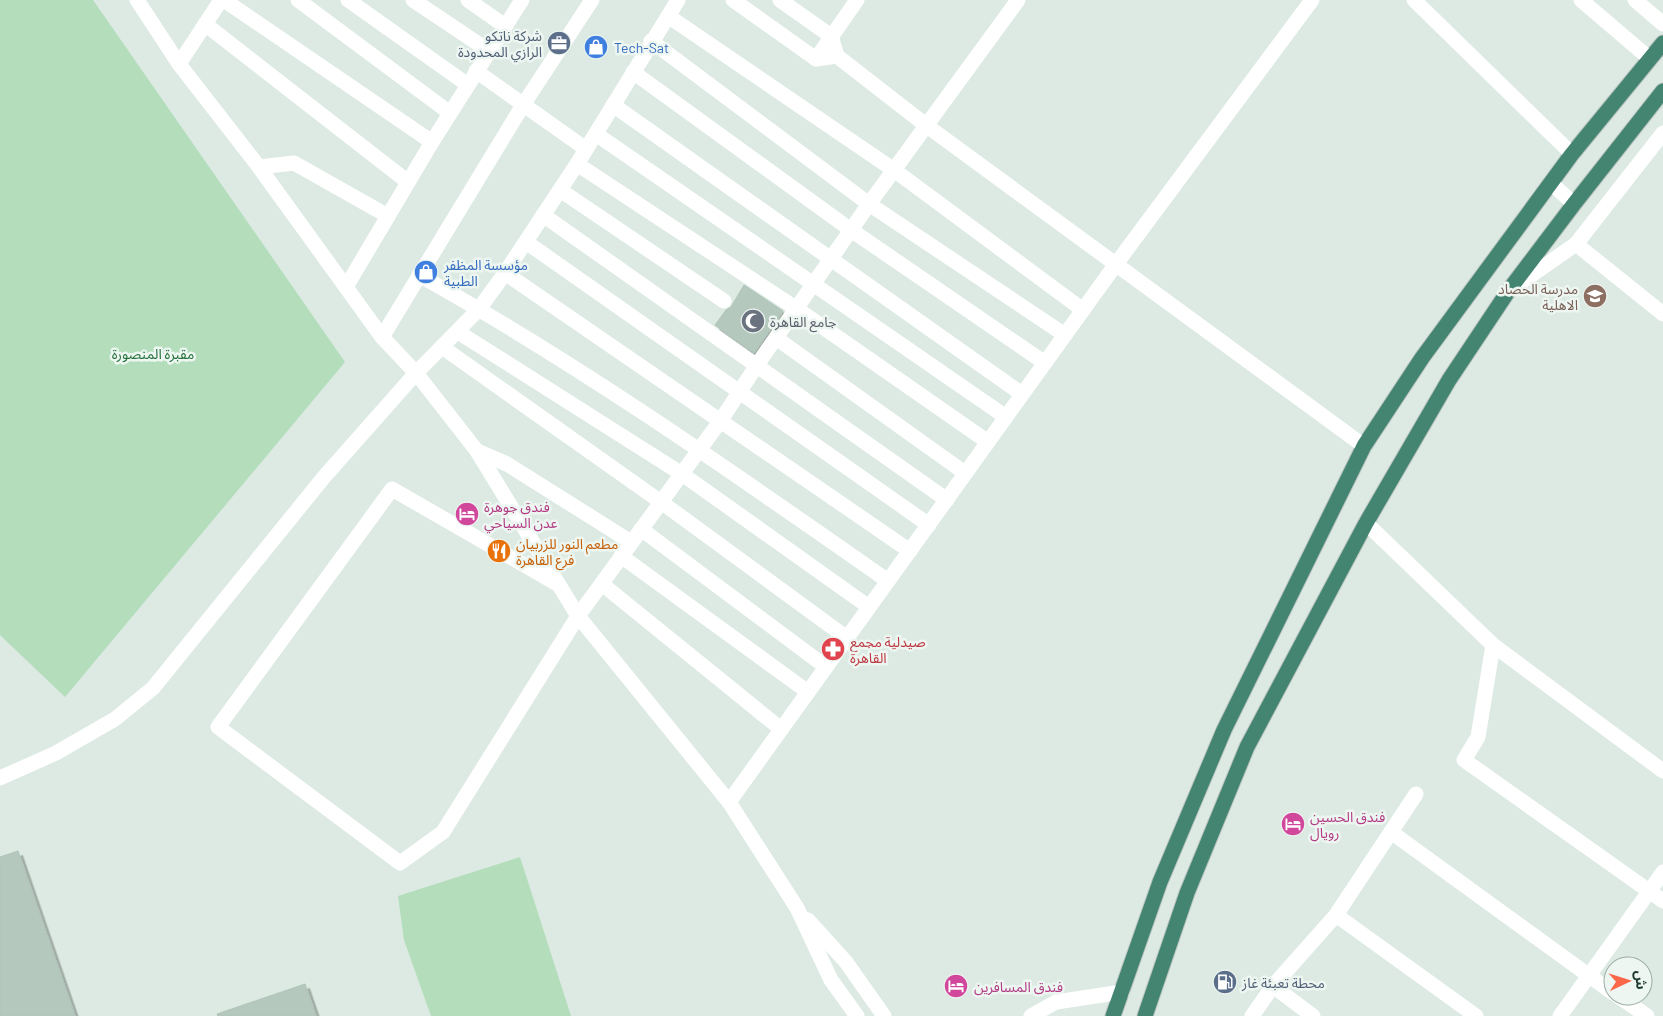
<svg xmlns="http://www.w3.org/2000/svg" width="1663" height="1016" viewBox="0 0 1663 1016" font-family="Barlow,'Noto Sans Arabic',sans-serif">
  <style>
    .green { fill: #b3ddbb }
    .building { fill: #b5c8be; stroke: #afc4b9; filter: url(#shadow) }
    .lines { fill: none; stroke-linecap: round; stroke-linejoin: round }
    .trunk-casing { stroke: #bbc4c1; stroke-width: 17 }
    .minor { stroke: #fff; stroke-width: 15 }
    .tertiary { stroke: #fff; stroke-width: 15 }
    .trunk { stroke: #438570; stroke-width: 15 }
    .labels { text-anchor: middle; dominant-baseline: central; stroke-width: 5; stroke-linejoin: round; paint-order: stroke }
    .service-label { font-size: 14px; fill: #4e5e75; stroke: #edf6f1; text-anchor: end }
    .shop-label { font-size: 14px; fill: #366cbe; stroke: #edf6f1; text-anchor: start }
    .education-label { font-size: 14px; fill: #785e54; stroke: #edf6f1; text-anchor: end }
    .worship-label { font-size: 14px; fill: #5b616d; stroke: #edf6f1; text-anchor: start }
    .park-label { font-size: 14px; fill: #26733d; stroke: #edf6f1 }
    .hotel-label { font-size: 14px; fill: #b23c85; stroke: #edf6f1; text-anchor: start }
    .food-label { font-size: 14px; fill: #c56008; stroke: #edf6f1; text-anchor: start }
    .health-label { font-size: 14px; fill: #be3a42; stroke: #edf6f1; text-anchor: start }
  </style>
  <defs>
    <filter id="shadow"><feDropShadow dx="4.5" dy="4.5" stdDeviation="0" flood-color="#0004"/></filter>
  </defs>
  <rect width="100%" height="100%" fill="#dceae3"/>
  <!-- green -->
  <g class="green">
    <polygon points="0,0 93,0 345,362 65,697 0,635"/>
    <polygon points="520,857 571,1016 431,1016 404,940 398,896"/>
  </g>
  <!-- building -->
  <g class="building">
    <polygon points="744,285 783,311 754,353 715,325 726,310 731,307"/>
    <polygon points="18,851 75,1016 0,1016 0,857"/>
    <polygon points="305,984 316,1016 218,1016 217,1014"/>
  </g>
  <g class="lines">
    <!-- trunk casing -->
    <g class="trunk-casing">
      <g id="trunk">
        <polyline points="1113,1016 1160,882 1224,730 1364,446 1422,358 1572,154 1663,43"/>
        <polyline points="1145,1016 1187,893 1247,747 1366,523 1449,380 1509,290 1574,204 1663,91"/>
      </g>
    </g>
    <!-- minor -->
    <g class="minor">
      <polyline points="224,0 432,142"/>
      <polyline points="298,0 450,113"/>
      <polyline points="348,0 468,85"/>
      <polyline points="413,0 489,51"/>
      <polyline points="468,0 505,26"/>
      <polyline points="1414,0 1572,154"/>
      <polyline points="1635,0 1663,24"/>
      <polyline points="668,16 894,170 1083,310"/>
      <polyline points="205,24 408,182"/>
      <polyline points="651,41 869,204 1065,335"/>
      <polyline points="816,59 857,0"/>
      <polyline points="179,64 221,0"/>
      <polyline points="476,71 586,149"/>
      <polyline points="633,72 851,230 1045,363"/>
      <polyline points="613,105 1022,394"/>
      <polyline points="596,134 1006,417"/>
      <polyline points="577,164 797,309 988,442"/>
      <polyline points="259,167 294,163 388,216"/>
      <polyline points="1551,183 1574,204"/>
      <polyline points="560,190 724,301"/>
      <polyline points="543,215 947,500"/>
      <polyline points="526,242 929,525"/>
      <polyline points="1576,244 1663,314"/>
      <polyline points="505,273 910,551"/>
      <path d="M419,275C582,366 735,474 888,581"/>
      <polyline points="346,287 432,142 522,0"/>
      <polyline points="1513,288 1576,244 1663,133"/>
      <polyline points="458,332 682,474 869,607"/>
      <polyline points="776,338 965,473"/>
      <polyline points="442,347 661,502 847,638"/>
      <polyline points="416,373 479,309 505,273 577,164 678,0"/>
      <polyline points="477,451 507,464 631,542"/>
      <polyline points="1366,523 1493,645 1478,737 1464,760 1663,901"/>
      <polyline points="641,529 826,667"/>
      <polyline points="621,556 808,692"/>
      <polyline points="602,584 781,729"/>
      <polyline points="559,585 392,489 218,727 400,863 443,832 578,616 721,420 757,365 869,204 1018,0"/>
      <polyline points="1493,645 1663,771"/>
      <polyline points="1391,832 1613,993"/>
      <polyline points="1336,915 1476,1016"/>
      <polyline points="1273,986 1313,1016"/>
      <polyline points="1618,996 1647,1016"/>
      <polyline points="1031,1016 1056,1002 1122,992"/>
      <polyline points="1252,1016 1273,986 1336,915 1416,794"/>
      <polyline points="1560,1016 1663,872"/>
    </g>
    <!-- tertiary -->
    <g class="tertiary">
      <polyline points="137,0 179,64 259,167 382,337 416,373 477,451 578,616 729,802 797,908 831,980 857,1016"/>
      <polyline points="733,0 816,59 837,56"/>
      <polyline points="780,0 831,36 837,56"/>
      <polyline points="1581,0 1649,58"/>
      <polyline points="837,56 927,126 1364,446"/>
      <polyline points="382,337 523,105 592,0"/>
      <polyline points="0,778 56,753 115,719 153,688 324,477 416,373"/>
      <polyline points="729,802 1116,264 1312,0"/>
      <polyline points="808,920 846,962 884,1016"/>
    </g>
    <!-- trunk -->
    <use href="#trunk" class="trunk"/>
  </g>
  <!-- icons -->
  <defs>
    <g id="office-disc" transform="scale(1.25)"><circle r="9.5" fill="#5c6f8a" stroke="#edf6f1"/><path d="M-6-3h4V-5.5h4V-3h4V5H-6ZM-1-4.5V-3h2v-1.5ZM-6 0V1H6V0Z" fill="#fff"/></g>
    <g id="shop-disc" transform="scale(1.25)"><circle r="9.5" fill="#3f7fe0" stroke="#edf6f1"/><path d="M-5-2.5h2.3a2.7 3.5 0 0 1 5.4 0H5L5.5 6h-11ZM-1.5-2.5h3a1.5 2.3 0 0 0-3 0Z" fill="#fff"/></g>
    <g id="school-disc" transform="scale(1.25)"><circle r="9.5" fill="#8d6e63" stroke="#edf6f1"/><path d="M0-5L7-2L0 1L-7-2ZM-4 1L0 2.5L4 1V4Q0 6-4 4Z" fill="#fff"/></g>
    <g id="mosque-disc" transform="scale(1.25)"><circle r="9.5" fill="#6b7280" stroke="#edf6f1"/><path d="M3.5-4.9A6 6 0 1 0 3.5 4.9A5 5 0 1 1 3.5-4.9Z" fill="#fff"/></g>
    <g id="hotel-disc" transform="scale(1.25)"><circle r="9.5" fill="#d1479c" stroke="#edf6f1"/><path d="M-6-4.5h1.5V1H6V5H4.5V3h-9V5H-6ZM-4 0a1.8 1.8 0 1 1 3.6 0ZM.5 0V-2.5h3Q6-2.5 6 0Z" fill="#fff"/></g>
    <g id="restaurant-disc" transform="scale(1.25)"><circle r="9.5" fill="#e8710a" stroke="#edf6f1"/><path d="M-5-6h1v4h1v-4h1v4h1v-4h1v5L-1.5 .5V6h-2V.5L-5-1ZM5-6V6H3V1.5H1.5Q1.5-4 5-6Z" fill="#fff"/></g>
    <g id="pharmacy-disc" transform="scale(1.25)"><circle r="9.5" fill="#e0444e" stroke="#edf6f1"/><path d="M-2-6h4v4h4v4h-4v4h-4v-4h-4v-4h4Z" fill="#fff"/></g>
    <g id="fuel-disc" transform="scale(1.25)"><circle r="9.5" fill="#5c6f8a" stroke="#edf6f1"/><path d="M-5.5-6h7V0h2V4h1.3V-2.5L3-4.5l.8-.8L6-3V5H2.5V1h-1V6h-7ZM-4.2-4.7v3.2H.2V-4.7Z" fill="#fff"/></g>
  </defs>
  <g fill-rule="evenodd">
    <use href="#office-disc" x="559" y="43"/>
    <use href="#shop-disc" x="596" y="47"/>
    <use href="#shop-disc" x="426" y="272"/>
    <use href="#school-disc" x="1595" y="296"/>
    <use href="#mosque-disc" x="753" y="321"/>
    <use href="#hotel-disc" x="467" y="514"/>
    <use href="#restaurant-disc" x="499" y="551"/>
    <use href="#pharmacy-disc" x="833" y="649"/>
    <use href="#hotel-disc" x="1293" y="824"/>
    <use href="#fuel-disc" x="1225" y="982"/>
    <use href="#hotel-disc" x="956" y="986"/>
  </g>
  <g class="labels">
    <!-- service labels -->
    <g class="service-label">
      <text x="542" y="35">شركة ناتكو<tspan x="542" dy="16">الرازي المحدودة</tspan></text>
      <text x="1242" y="982" text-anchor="start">محطة تعبئة غاز</text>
    </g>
    <!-- shop labels -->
    <g class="shop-label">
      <text x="614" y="47">Tech-Sat</text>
      <text x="444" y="264">مؤسسة المظفر<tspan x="444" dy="16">الطبية</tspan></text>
    </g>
    <!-- education labels -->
    <g class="education-label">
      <text x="1578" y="288">مدرسة الحصاد<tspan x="1578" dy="16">الاهلية</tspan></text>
    </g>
    <!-- worship labels -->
    <g class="worship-label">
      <text x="770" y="321">جامع القاهرة</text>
    </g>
    <!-- park labels -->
    <g class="park-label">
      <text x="153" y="353">مقبرة المنصورة</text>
    </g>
    <!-- hotel labels -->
    <g class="hotel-label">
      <text x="484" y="506">فندق جوهرة<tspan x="484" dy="16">عدن السياحي</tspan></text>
      <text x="1310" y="816">فندق الحسين<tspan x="1310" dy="16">رويال</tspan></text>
      <text x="974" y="986">فندق المسافرين</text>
    </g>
    <!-- food labels -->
    <g class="food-label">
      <text x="516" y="543">مطعم النور للزربيان<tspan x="516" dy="16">فرع القاهرة</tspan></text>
    </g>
    <!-- health labels -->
    <g class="health-label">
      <text x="850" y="641">صيدلية مجمع<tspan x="850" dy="16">القاهرة</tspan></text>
    </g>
  </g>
  <!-- north arrow -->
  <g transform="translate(1628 981) rotate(86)"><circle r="24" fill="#edf6f1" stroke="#9aaba4"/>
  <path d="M0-4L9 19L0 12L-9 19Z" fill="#fb6749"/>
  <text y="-8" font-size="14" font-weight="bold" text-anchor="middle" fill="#1d3a30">ش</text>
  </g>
</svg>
